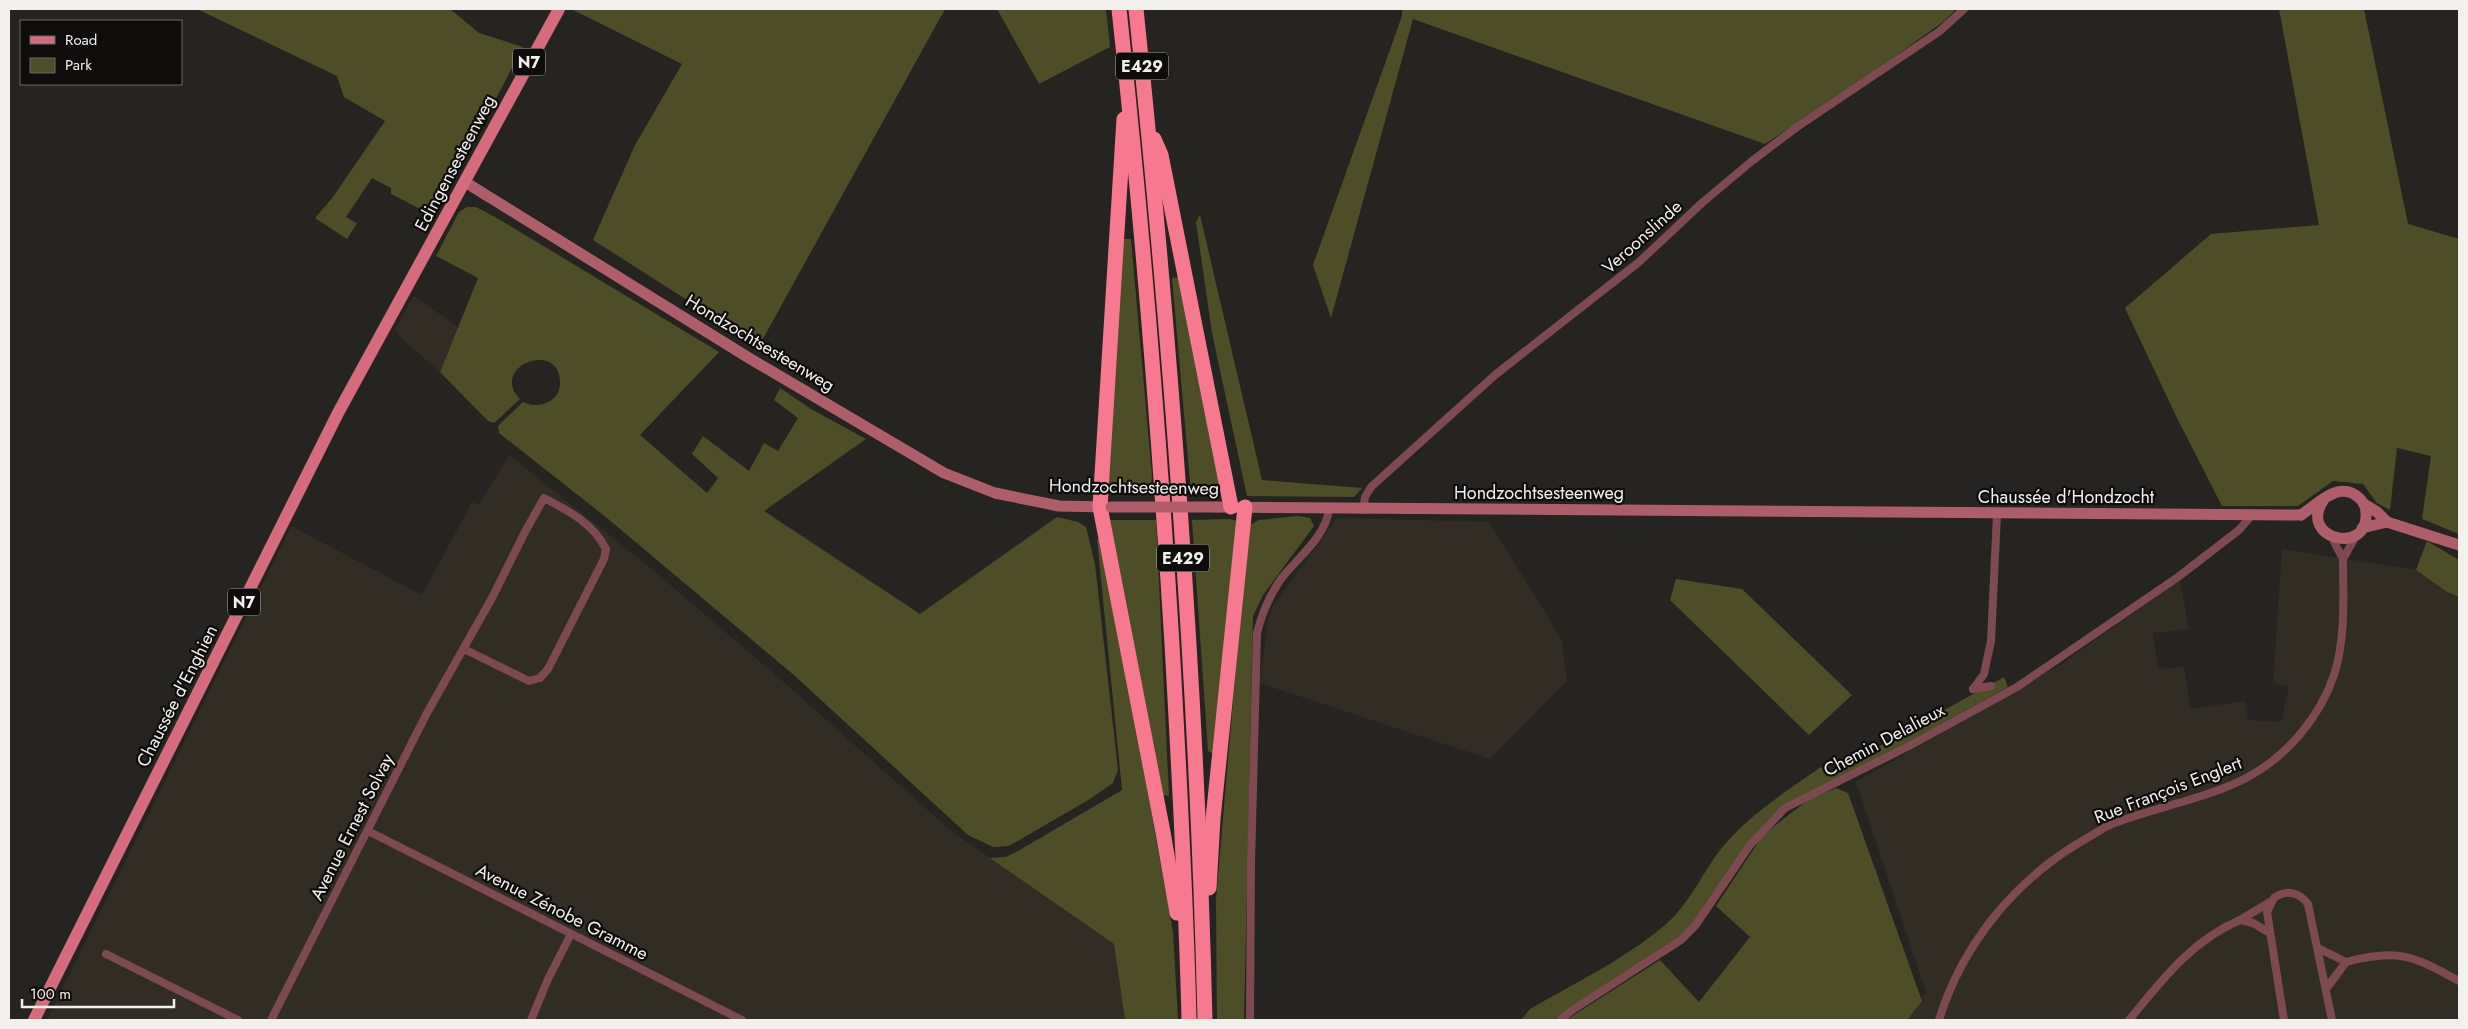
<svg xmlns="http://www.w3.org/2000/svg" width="2468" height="1029" viewBox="0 0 2468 1029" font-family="Jost,sans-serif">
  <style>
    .built { fill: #322d24 }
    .green { fill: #4d4e27 }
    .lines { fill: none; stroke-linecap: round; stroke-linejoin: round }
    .street { stroke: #7d4a51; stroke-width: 8 }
    .secondary { stroke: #ae5e6a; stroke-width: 11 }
    .primary { stroke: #d46c7d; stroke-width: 12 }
    .highway { stroke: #f7798f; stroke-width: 15 }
    .secondary-bridge { stroke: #ae5e6a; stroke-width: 11 }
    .labels { text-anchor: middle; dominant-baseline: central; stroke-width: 4.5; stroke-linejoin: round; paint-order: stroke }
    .shield { fill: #0e0d0c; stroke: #adacaa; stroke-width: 1 }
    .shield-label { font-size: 16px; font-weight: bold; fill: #f1f0ed }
    .street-label { font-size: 18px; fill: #f1f0ed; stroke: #0e0d0c }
  </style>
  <rect width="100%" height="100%" fill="#262420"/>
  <!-- built -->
  <g class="built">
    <polygon points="414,296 458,327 440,372 400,337 395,329"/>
    <polygon points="509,455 654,571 770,670 950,830 1114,944 1125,1020 47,1020 291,526 422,595 472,502 479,505"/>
    <polygon points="1337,518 1489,522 1562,640 1567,681 1490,759 1259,683 1270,610"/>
    <polygon points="2282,549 2416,570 2447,592 2459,597 2459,1020 1906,1020 1926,992 1856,782 2060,665 2180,580 2189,629 2153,633 2158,669 2184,667 2191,709 2245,701 2248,720 2281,722 2289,687 2273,683"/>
  </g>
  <!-- green -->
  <g class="green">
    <polygon points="197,9 450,9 479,33 523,47 434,216 391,194 391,188 372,178 346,217 357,223 347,239 315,218 333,197 385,121 344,97 337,76"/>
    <polygon points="571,9 945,9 759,346 593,240 635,145 682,64"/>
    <polygon points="997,9 1106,9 1110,47 1039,84"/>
    <polygon points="1402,9 1956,9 1943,22 1873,72 1765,144 1413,19 1331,318 1313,265 1402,16"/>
    <polygon points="2279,9 2364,9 2408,224 2459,239 2459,534 2422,519 2431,456 2397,448 2390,510 2377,503 2363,484 2333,481 2298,506 2222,506 2177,418 2125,308 2211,234 2319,225"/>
    <path d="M467,207H476L497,218L719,352L640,435L707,493L718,478L692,454L703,436L749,471L764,443L778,451L798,418L774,400L780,388L811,409L866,439L764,511L920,614L1057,517L1078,522L1086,527L1095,564L1118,770L1113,783L1090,799L1009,846L993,847L968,835L795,676L607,518L499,433L498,426L523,402C538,410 560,402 560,383C561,339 488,366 520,399L494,423L488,421L440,372L478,278L436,256L459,212Z"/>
    <polygon points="1200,215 1262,480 1362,488 1354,497 1247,496 1212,333 1196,222"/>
    <polygon points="1123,239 1131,239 1152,476 1151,488 1143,493 1109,489 1106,482"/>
    <polygon points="1179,277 1221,484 1216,494 1191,493 1172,278"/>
    <polygon points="1298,516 1310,518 1314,526 1263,595 1253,616 1244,1020 1217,1020 1216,900 1248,526 1259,520"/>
    <polygon points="1230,519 1237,521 1216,755 1208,751 1192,520"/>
    <polygon points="1109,520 1156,520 1169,796 1162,795"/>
    <polygon points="1102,538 1173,932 1178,1020 1125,1020 1114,944 990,858 1006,857 1018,851 1122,790 1097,539"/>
    <polygon points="2427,541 2459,560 2459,597 2447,592 2416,570"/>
    <polygon points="1676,579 1742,589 1852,695 1809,735 1670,600"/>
    <path d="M2004,677L2008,687L1847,776L1799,797L1771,817L1760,829L1693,924L1684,933L1654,956L1553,1020H1521L1530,1009C1575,983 1625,959 1665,925C1689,905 1702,873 1721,849C1748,815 1787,791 1821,767L1827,773L1858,758Z"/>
    <polygon points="1836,788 1848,793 1922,1001 1907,1020 1566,1020 1660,960 1699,1002 1750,937 1716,906 1763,835 1808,800"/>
  </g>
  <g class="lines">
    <!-- street -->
    <g class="street">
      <polyline points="1363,510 1365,497 1371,487 1495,375 1639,262 1703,202 1752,161 1797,127 1940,31 1964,9"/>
      <polyline points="2331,536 2343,559 2357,534"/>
      <polyline points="1973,689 1984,674 1991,641 1997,514"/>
      <polyline points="1973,689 1991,686"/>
      <polyline points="368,831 742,1020"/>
      <polyline points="2270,902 2240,920 2253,923 2270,933"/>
      <polyline points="2318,948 2346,962 2326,989"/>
      <polyline points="106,954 238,1020"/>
      <path d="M2346,962C2398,948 2414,956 2459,981"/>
      <path d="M271,1020L427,713L492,598L526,530L544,498C569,511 593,523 606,549L604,559L548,669L540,678L529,681L464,649"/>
      <polyline points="531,1020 548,979 571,934"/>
      <path d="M1250,1020L1251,864L1257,633C1262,613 1269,596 1281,579C1297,558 1326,537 1329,509"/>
      <polyline points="1560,1020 1571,1011 1681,940 1695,926 1750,845 1785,808 1909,746 2017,687 2178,577 2239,530 2252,515"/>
      <path d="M1939,1020C1962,945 2014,881 2082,841C2092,836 2102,828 2112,824C2155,807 2207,799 2248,777C2287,756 2320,717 2334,675C2346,638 2343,597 2343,559"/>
      <path d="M2129,1020C2162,980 2191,941 2240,920"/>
      <path d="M2284,1020L2267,912L2274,898C2286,889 2299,892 2308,904L2332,1020"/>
    </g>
    <!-- secondary -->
    <g class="secondary">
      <polyline points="465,182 749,358 944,473 995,493 1059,506 1107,507"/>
      <polyline points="2364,504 2377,512 2387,522"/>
      <polyline points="1216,507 2301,515"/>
      <path d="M2301,515C2317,505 2338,480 2358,497C2363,501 2366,507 2366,513C2369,556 2298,539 2323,501"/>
      <polyline points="2362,528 2387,522 2459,545"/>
    </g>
    <!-- primary -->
    <polyline class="primary" points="34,1020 338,413 559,9"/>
    <!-- highway -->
    <g class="highway">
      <path d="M1119,9C1142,220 1159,432 1172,644C1179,769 1186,895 1189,1020"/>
      <path d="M1136,9C1171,345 1197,682 1205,1020"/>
      <polyline points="1124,119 1100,507 1163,832 1177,913"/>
      <polyline points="1154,139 1161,155 1231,507"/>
      <polyline points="1209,888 1213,819 1245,507"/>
    </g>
    <!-- secondary-bridge -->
    <polyline class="secondary-bridge" points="1111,507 1216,507"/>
  </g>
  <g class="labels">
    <!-- shield labels -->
    <g class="shield">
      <rect x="513" y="48.5" width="32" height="27" rx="4"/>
      <rect x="1116" y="52.5" width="52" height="27" rx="4"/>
      <rect x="1157" y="544.5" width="52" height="27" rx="4"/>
      <rect x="228" y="588.5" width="32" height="27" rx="4"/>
    </g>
    <g class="shield-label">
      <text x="529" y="62">N7</text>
      <text x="1142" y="66">E429</text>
      <text x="1183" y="558">E429</text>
      <text x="244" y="602">N7</text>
    </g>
    <!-- street labels -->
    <g class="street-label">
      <text transform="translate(455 163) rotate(-62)">Edingensesteenweg</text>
      <text transform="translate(1642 237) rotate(-42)">Veroonslinde</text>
      <text transform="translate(760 343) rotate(31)">Hondzochtsesteenweg</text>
      <text transform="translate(1134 487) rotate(1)">Hondzochtsesteenweg</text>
      <text x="1539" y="493">Hondzochtsesteenweg</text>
      <text x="2066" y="497">Chaussée d'Hondzocht</text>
      <text transform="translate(177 696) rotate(-63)">Chaussée d'Enghien</text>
      <text transform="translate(1884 740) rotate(-28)">Chemin Delalieux</text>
      <text transform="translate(2168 790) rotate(-21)">Rue François Englert</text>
      <text transform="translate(352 827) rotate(-63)">Avenue Ernest Solvay</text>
      <text transform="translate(562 912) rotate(27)">Avenue Zénobe Gramme</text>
    </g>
  </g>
  <!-- border -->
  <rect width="2468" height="1029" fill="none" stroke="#f1f0ed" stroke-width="20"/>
  <!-- legend -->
  <rect x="20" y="20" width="162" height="65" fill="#0e0d0c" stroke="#696866"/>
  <rect x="30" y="36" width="25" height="8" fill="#d46c7d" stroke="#696866"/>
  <text x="65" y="45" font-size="15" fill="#f1f0ed">Road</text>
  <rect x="30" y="58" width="25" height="15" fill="#4d4e27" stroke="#696866"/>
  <text x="65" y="70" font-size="15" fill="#f1f0ed">Park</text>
  <!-- scale -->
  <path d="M22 999v8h152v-8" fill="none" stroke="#f1f0ed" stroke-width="2.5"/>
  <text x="30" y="999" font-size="15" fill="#f1f0ed" stroke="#0e0d0c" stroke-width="4" paint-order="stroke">100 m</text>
</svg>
